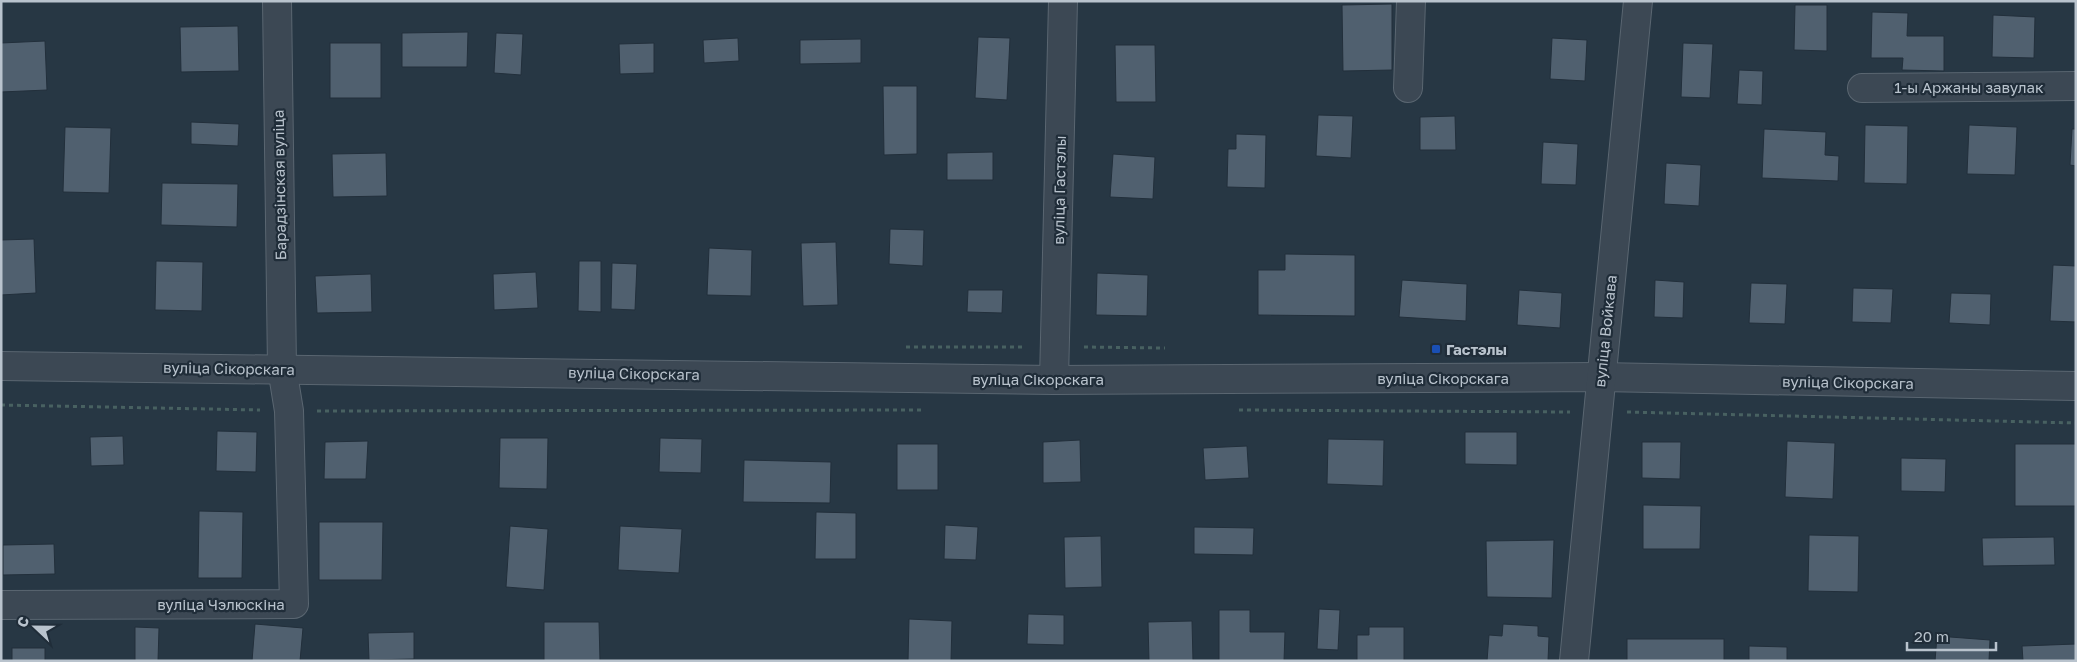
<svg xmlns="http://www.w3.org/2000/svg" width="2077" height="662" viewBox="0 0 2077 662" font-family="'Golos Text',sans-serif">
  <style>
    .building { fill: #50606f; stroke: #222f3b }
    .lines { fill: none; stroke-linecap: round; stroke-linejoin: round }
    .minor-casing { stroke: #5a6671; stroke-width: 30 }
    .path { stroke: #486161; stroke-width: 3; stroke-dasharray: 4 4; stroke-linecap: butt }
    .minor { stroke: #3c4854; stroke-width: 28 }
    .transit-dot { fill: #1a4fb4; stroke: #202d39; stroke-width: 2 }
    .labels { text-anchor: middle; dominant-baseline: central; stroke-width: 4.5; stroke-linejoin: round; paint-order: stroke }
    .street-label { font-size: 15px; fill: #b9c3cd; stroke: #202d39 }
    .poi-label { font-size: 15px; font-weight: bold; fill: #b9c3cd; stroke: #202d39; text-anchor: start }
  </style>
  <rect width="100%" height="100%" fill="#273744"/>
  <!-- building -->
  <g class="building">
    <polygon points="1392,4 1392,70 1343,71 1342,5"/>
    <polygon points="1795,5 1827,5 1827,51 1794,50"/>
    <polygon points="1872,12 1908,13 1907,36 1944,36 1944,71 1902,70 1903,58 1871,58"/>
    <polygon points="1993,15 2035,17 2034,58 1992,57"/>
    <polygon points="238,26 239,71 181,72 180,27"/>
    <polygon points="468,32 467,67 402,67 402,33"/>
    <polygon points="496,33 523,34 521,75 494,73"/>
    <polygon points="978,37 1010,38 1007,100 975,98"/>
    <polygon points="738,38 739,61 704,63 703,40"/>
    <polygon points="1552,38 1587,40 1585,81 1550,79"/>
    <polygon points="861,39 861,63 800,64 800,40"/>
    <polygon points="45,41 47,90 1,92 1,43"/>
    <rect x="330" y="43" width="51" height="55"/>
    <polygon points="654,43 654,73 620,74 619,44"/>
    <polygon points="1683,43 1713,44 1710,98 1681,97"/>
    <polygon points="1115,45 1155,45 1156,102 1116,102"/>
    <polygon points="1739,70 1763,71 1762,105 1737,104"/>
    <polygon points="883,86 917,86 917,154 884,155"/>
    <polygon points="1318,115 1353,116 1351,158 1316,156"/>
    <polygon points="1455,116 1456,150 1420,150 1420,117"/>
    <polygon points="191,122 239,124 238,146 191,144"/>
    <polygon points="1865,125 1908,126 1907,184 1864,183"/>
    <polygon points="1969,125 2017,127 2015,175 1967,174"/>
    <polygon points="65,127 111,128 109,193 63,192"/>
    <polygon points="1764,129 1826,132 1825,155 1839,156 1838,181 1762,178"/>
    <polygon points="2072,129 2076,129 2076,166 2070,165"/>
    <polygon points="1236,134 1266,135 1265,188 1227,187 1228,149 1236,149"/>
    <polygon points="1543,142 1578,144 1576,185 1541,184"/>
    <polygon points="993,152 993,180 947,180 947,153"/>
    <polygon points="386,153 387,196 333,197 332,154"/>
    <polygon points="1113,154 1155,157 1153,199 1110,197"/>
    <polygon points="1666,163 1701,165 1699,206 1664,204"/>
    <polygon points="162,183 238,184 237,227 161,225"/>
    <polygon points="890,229 924,230 923,266 889,264"/>
    <polygon points="34,239 36,293 1,295 1,240"/>
    <polygon points="836,242 838,305 803,306 801,243"/>
    <polygon points="709,248 752,250 751,296 707,295"/>
    <polygon points="1285,254 1355,255 1355,316 1258,315 1258,270 1285,270"/>
    <polygon points="156,261 203,262 202,311 155,310"/>
    <polygon points="579,261 601,261 601,312 578,311"/>
    <polygon points="612,263 637,264 635,310 611,309"/>
    <polygon points="2053,265 2076,266 2076,322 2050,321"/>
    <polygon points="536,272 538,308 494,310 493,274"/>
    <polygon points="1097,273 1148,275 1147,316 1096,315"/>
    <polygon points="371,274 372,312 317,313 315,276"/>
    <polygon points="1402,280 1467,284 1466,321 1399,317"/>
    <polygon points="1655,280 1684,282 1683,318 1654,317"/>
    <polygon points="1751,283 1787,284 1785,324 1749,323"/>
    <polygon points="1853,288 1893,289 1891,323 1852,322"/>
    <polygon points="968,290 1003,290 1002,313 967,312"/>
    <polygon points="1519,290 1562,293 1560,328 1517,325"/>
    <polygon points="1951,293 1991,294 1990,325 1949,323"/>
    <polygon points="217,431 257,432 256,472 216,471"/>
    <polygon points="1465,432 1517,432 1517,465 1465,464"/>
    <polygon points="123,436 124,465 91,466 90,437"/>
    <polygon points="500,438 548,438 547,489 499,488"/>
    <polygon points="660,438 702,439 701,473 659,472"/>
    <polygon points="1328,439 1384,440 1383,486 1327,484"/>
    <polygon points="1080,440 1081,482 1043,483 1043,442"/>
    <polygon points="368,441 366,479 324,479 325,442"/>
    <polygon points="1787,441 1835,443 1833,499 1785,497"/>
    <polygon points="1642,442 1681,442 1680,479 1642,478"/>
    <rect x="897" y="444" width="41" height="46"/>
    <rect x="2015" y="444" width="61" height="62"/>
    <polygon points="1247,446 1249,478 1205,480 1203,448"/>
    <polygon points="1901,458 1946,459 1945,492 1901,491"/>
    <polygon points="744,460 831,462 830,503 743,502"/>
    <polygon points="1643,505 1701,506 1700,549 1643,549"/>
    <polygon points="199,511 243,512 242,578 198,578"/>
    <polygon points="816,512 856,513 856,559 815,559"/>
    <polygon points="319,522 383,522 382,580 319,580"/>
    <polygon points="945,525 978,527 976,560 944,559"/>
    <polygon points="510,526 548,529 544,590 506,587"/>
    <polygon points="620,526 682,529 679,573 618,570"/>
    <polygon points="1194,527 1254,528 1253,555 1194,554"/>
    <polygon points="1809,535 1859,536 1858,592 1808,591"/>
    <polygon points="1101,536 1102,587 1065,588 1064,537"/>
    <polygon points="2054,537 2055,565 1983,566 1982,538"/>
    <polygon points="1554,540 1552,598 1487,597 1486,541"/>
    <polygon points="54,544 55,574 3,575 3,545"/>
    <polygon points="1319,609 1340,610 1338,650 1317,649"/>
    <polygon points="1219,610 1250,610 1250,632 1285,632 1284,661 1219,661"/>
    <polygon points="1028,614 1064,615 1064,645 1027,644"/>
    <polygon points="909,619 952,621 951,661 908,661"/>
    <polygon points="1192,621 1193,661 1149,661 1148,622"/>
    <polygon points="544,622 599,622 600,661 544,661"/>
    <polygon points="255,624 303,628 300,661 252,661"/>
    <polygon points="1503,624 1538,626 1538,636 1549,637 1548,661 1487,661 1489,635 1502,636"/>
    <polygon points="135,627 159,628 158,661 135,661"/>
    <polygon points="1369,627 1404,627 1404,661 1357,661 1357,635 1369,635"/>
    <polygon points="414,632 414,659 369,660 368,633"/>
    <polygon points="1937,636 1990,640 1989,661 1935,661"/>
    <rect x="1627" y="639" width="97" height="22"/>
    <polygon points="2076,644 2076,661 2023,661 2022,646"/>
    <polygon points="1749,646 1787,647 1787,661 1749,661"/>
    <rect x="12" y="648" width="33" height="13"/>
  </g>
  <g class="lines">
    <!-- minor casing -->
    <g class="minor-casing">
      <g id="minor">
        <polyline points="1408,88 1411,1"/>
        <polyline points="1862,88 2076,86"/>
        <polyline points="1,366 1054,380 1600,377 2076,386"/>
        <polyline points="1054,380 1063,1"/>
        <polyline points="1,605 294,604 289,411 282,368 277,1"/>
        <polyline points="1574,661 1638,1"/>
      </g>
    </g>
    <!-- path -->
    <g class="path">
      <polyline points="906,347 1025,347"/>
      <polyline points="1084,347 1165,348"/>
      <polyline points="1,405 260,410"/>
      <polyline points="1239,410 1570,412"/>
      <polyline points="317,411 923,410"/>
      <polyline points="1627,412 2076,423"/>
    </g>
    <!-- minor -->
    <use href="#minor" class="minor"/>
  </g>
  <!-- markers -->
  <rect class="transit-dot" x="1431" y="344" width="10" height="10" rx="2.5"/>
  <g class="labels">
    <!-- street labels -->
    <g class="street-label">
      <text x="1969" y="87">1-ы Аржаны завулак</text>
      <text transform="translate(279 185) rotate(-91)">Барадзінская вуліца</text>
      <text transform="translate(1059 190) rotate(-89)">вуліца Гастэлы</text>
      <text transform="translate(1605 331) rotate(-84)">вуліца Войкава</text>
      <text transform="translate(229 368) rotate(1)">вуліца Сікорскага</text>
      <text transform="translate(634 373) rotate(1)">вуліца Сікорскага</text>
      <text x="1443" y="378">вуліца Сікорскага</text>
      <text x="1038" y="379">вуліца Сікорскага</text>
      <text transform="translate(1848 382) rotate(1)">вуліца Сікорскага</text>
      <text x="221" y="604">вуліца Чэлюскіна</text>
    </g>
    <!-- poi labels -->
    <g class="poi-label">
      <text x="1446" y="349">Гастэлы</text>
    </g>
  </g>
  <!-- border -->
  <rect width="2077" height="662" fill="none" stroke="#b9c3cd" stroke-width="5"/>
  <!-- north arrow -->
  <g transform="translate(35 627) rotate(292)" stroke="#202d39" stroke-width="4" paint-order="stroke">
  <path d="M0-4L9 19L0 12L-9 19Z" fill="#b9c3cd"/>
  <text y="-8" font-size="14" font-weight="bold" text-anchor="middle" fill="#b9c3cd">С</text>
  </g>
  <!-- scale -->
  <path d="M1907 642v8h89v-8" fill="none" stroke="#b9c3cd" stroke-width="2.5"/>
  <text x="1914" y="642" font-size="15" fill="#b9c3cd" stroke="#202d39" stroke-width="4" paint-order="stroke">20 m</text>
</svg>
